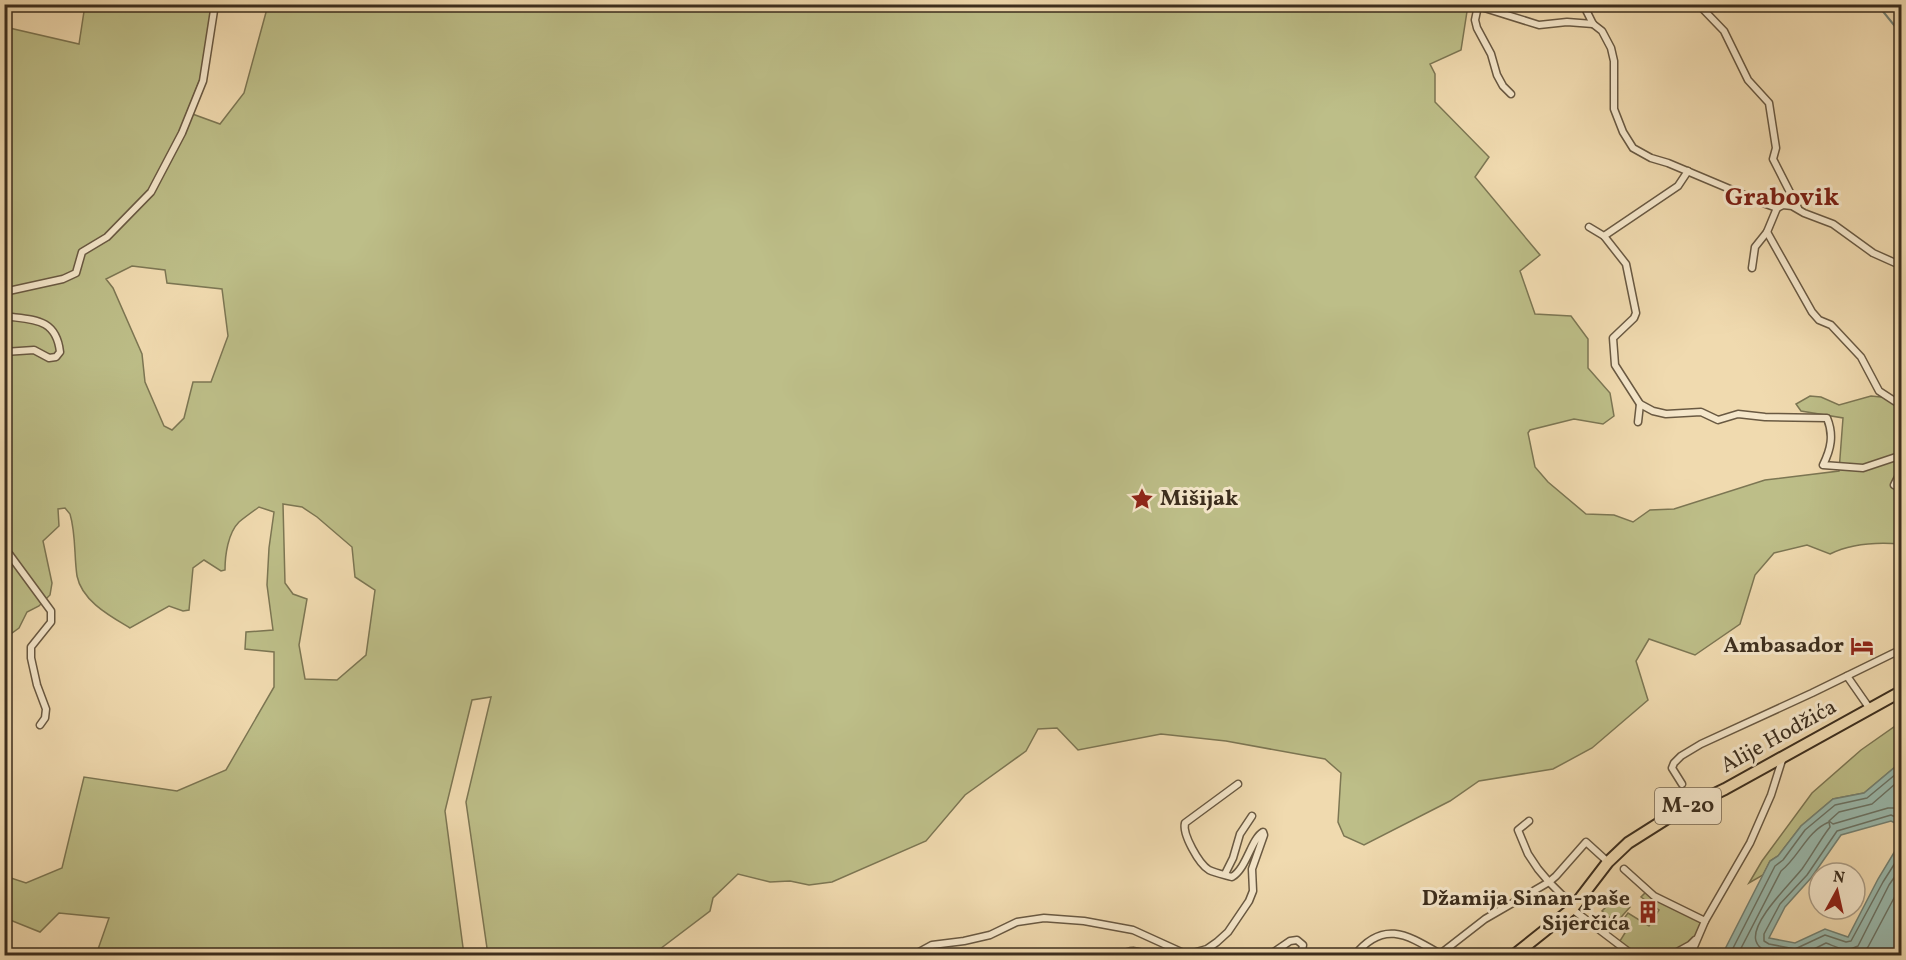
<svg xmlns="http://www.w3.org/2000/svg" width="1906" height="960" viewBox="0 0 1906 960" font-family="Vollkorn,serif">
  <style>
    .green { fill: #bdbe88; stroke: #7c7653; stroke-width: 1.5; fill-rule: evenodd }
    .water { fill: #9abaae; stroke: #748274; stroke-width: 1.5 }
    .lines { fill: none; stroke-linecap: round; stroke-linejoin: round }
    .shore { stroke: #6b7466; stroke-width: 1.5 }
    .stream { stroke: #748274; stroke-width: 2 }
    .street-casing { stroke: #695942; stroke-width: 9 }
    .primary-casing { stroke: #3c2e1e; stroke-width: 14 }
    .street { stroke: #f5e7cb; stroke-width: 6 }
    .primary { stroke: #f0daaf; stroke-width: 10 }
    .labels { text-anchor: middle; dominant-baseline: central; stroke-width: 6; stroke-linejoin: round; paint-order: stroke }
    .shield { fill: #f5e7cb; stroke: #746652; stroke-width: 1.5 }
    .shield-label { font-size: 21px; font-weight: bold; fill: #3c2e1e }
    .poi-label { font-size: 22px; font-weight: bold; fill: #3c2e1e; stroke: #f5e7cb; text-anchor: end }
    .street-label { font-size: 22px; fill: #3c2e1e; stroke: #f5e7cb }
    .quarter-label { font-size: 26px; font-weight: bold; fill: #7a1f14; stroke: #f5e7cb }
  </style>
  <rect width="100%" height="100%" fill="#f0daaf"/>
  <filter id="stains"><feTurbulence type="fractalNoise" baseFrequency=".00333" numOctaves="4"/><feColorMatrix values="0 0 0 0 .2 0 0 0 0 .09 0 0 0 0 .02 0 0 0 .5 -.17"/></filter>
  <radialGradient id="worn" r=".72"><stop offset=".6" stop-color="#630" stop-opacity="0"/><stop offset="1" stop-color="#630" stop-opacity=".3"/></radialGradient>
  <!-- green -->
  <g class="green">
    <path d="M85,5H213L200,79L187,112L220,124L244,93L268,5H1468L1461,50L1430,64L1435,74V102L1489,157L1475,177L1540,255L1520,271L1535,314L1571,316L1588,339V368L1610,393L1614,416L1603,424L1574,419L1530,430L1528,433L1535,467L1548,482L1586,514L1614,515L1633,522L1650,510L1674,509L1765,480L1839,471L1843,418L1801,411L1796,404L1810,396L1821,397L1839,405L1871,396L1901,399V544C1877,542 1852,543 1830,554L1807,545L1774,553L1755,575L1740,624L1695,655L1649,639L1636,661L1648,700L1592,748L1553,769L1479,781L1450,801L1364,845L1344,836L1338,822L1341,773L1325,759L1226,741L1161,734L1078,750L1057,728L1038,729L1026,751L965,795L926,841L832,882L809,885L790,881L770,882L738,874L713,898L710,911L652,955H488L466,802L491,697L472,700L445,811L464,955H96L109,918L59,913L40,932L5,918V876L26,883L62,868L84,777L177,791L226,770L274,687V652L245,649L246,632L273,630L267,585L269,548L274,512L259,507C252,512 245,517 239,522C228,533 225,555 225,570L221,571L204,560L193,568L189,610L183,611L169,606L130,628C110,616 82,601 77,576C74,556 76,534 70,514L65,508L58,509L59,526L43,541L52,583L50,595L39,606L27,612L19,628L5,638V27L79,44ZM132,266L165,270L167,283L222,289L228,336L211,382H193L184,418L172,430L164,426L145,382L142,354L113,288L106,279ZM283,504L302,507L317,517L352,547L355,577L375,590L366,655L337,680L305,679L299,645L307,599L293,594L285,583Z"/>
    <polygon points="1901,722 1901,762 1864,793 1833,799 1801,826 1778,856 1770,861 1763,875 1749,883 1762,861 1812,793 1861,750"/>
    <polygon points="1647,891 1705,922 1697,938 1670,955 1634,955 1618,944 1625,933 1617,928 1628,913 1649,926 1659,910 1641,897"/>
    <polygon points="1617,896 1630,907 1616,923 1602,911"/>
  </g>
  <!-- water -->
  <polygon class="water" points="1901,762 1901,826 1891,821 1841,835 1811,878 1785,907 1769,938 1795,943 1825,929 1848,937 1878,879 1901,841 1902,947 1896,955 1722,955 1770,861 1778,856 1801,826 1833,799 1864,793"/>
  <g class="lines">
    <!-- shore -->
    <g class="shore">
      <polyline points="1902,778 1872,804 1839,812 1829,821 1833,824 1888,808 1895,808 1902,811"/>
      <polyline points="1902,820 1891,815 1837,831 1807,875 1780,904 1764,934 1764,941 1769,944 1795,949 1825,935 1846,942 1851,941 1883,882 1902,852"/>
      <polyline points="1729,956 1775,866 1783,860 1805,830 1835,805 1867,798 1902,769"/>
      <path d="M1737,956L1781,871C1799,857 1807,831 1829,822L1830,827C1820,840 1812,855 1802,869C1791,883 1750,922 1756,941C1760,954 1778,953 1789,956"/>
      <path d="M1800,956L1826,943C1837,947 1846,953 1858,946L1889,885L1902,866"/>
      <polyline points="1860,956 1868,947 1902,883"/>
    </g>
    <!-- stream -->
    <polyline class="stream" points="1877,4 1902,35"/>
    <!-- street casing -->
    <g class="street-casing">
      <g id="street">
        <polyline points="1583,4 1593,24 1602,31 1611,48 1614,61 1614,109 1623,132 1633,148 1651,158 1668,163 1763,203 1777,208 1783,205 1792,206 1804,213 1833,224 1873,253 1902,266"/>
        <polyline points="1698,4 1724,31 1748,80 1769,103 1776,148 1773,159 1798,208"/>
        <polyline points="1511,94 1503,86 1497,75 1491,54 1477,28 1475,20 1478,6 1539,25 1567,22 1593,24"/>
        <polyline points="1589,227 1604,236 1678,186 1688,171"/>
        <polyline points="1767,232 1812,312 1819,320 1831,325 1861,357 1879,391 1902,406"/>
        <path d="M1604,236L1626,264L1636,313L1634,318L1613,338L1615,365L1640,404L1653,411L1666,414L1701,412L1718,420L1738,414L1765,417L1827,418C1834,435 1831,449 1823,465L1863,468L1902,455"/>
        <polyline points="1752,268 1755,247 1767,232 1777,208"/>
        <polyline points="4,292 63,279 76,273 82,252 107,237 151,192 182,133 203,81 215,4"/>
        <path d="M4,316C32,320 56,317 60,352L56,357L49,358L34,350L4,352"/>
        <polyline points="1638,422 1640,404"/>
        <polyline points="1902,464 1899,475 1894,485 1902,489"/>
        <polyline points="4,547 51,611 51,622 31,647 31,658 37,685 46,709 45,718 40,725"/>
        <polyline points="1847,676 1870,709"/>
        <polyline points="1682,784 1672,768 1674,763 1681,756 1701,744 1812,693 1902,649"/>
        <polyline points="1529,821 1518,830 1528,854 1538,869 1549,882 1574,907"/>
        <polyline points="1624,869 1654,896 1705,921"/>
        <polyline points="1225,874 1233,858 1240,834 1252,816"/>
        <polyline points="1572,909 1634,956"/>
        <path d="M1189,954L1207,949L1217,942L1228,932L1249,901L1253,891L1252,869L1264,835L1263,832C1251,839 1247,868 1232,877C1225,875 1215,873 1209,870C1199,864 1182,834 1185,823L1238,784"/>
        <polyline points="1440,954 1485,919 1549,882 1556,876 1586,842 1608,862"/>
        <polyline points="912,956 932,945 964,941 990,935 1017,922 1044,918 1084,921 1133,930 1188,955"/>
        <path d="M1119,956C1130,949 1139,950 1150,956"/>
        <polyline points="1268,956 1290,941 1297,940 1303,945 1301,956"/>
        <path d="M1354,956C1384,918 1409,936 1442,955"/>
        <polyline points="1670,956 1690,945 1695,940"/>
        <polyline points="1690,956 1705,921 1750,843 1771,795 1783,757"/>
      </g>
    </g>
    <!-- primary casing -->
    <g class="primary-casing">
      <polyline id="primary" points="1513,956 1572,909 1608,862 1628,843 1677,812 1725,789 1902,691"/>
    </g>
    <!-- street -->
    <use href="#street" class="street"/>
    <!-- primary -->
    <use href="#primary" class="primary"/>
  </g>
  <!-- icons -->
  <defs>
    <g id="sight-bare" transform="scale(1.8)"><path d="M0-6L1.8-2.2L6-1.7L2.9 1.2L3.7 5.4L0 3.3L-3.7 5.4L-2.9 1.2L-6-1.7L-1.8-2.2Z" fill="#8f2418" stroke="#f5e7cb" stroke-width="2.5" paint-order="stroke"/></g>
    <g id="hotel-bare" transform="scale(1.8)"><path d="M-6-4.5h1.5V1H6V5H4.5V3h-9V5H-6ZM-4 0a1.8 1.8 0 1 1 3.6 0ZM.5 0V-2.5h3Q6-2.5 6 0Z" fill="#8f2418" stroke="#f5e7cb" stroke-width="2.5" paint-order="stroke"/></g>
    <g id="building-bare" transform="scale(1.8)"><path d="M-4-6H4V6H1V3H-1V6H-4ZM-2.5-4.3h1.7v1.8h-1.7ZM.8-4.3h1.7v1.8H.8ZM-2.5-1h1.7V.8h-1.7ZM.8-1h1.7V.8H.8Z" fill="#8f2418" stroke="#f5e7cb" stroke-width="2.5" paint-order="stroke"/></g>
  </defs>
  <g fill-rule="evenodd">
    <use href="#sight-bare" x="1142" y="499"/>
    <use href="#hotel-bare" x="1862" y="646"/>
    <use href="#building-bare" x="1648" y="912"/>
  </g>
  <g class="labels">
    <!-- shield labels -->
    <rect class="shield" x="1655" y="788" width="66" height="36" rx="4.5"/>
    <g class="shield-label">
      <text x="1688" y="806">M-20</text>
    </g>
    <!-- poi labels -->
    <g class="poi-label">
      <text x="1160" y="499" text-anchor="start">Mišijak</text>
      <text x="1844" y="646">Ambasador</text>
      <text x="1630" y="899">Džamija Sinan-paše<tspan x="1630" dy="25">Sijerčića</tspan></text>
    </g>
    <!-- street labels -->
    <g class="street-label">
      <text transform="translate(1779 737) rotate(-29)">Alije Hodžića</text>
    </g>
    <!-- quarter labels -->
    <g class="quarter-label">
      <text x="1782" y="198">Grabovik</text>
    </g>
  </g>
  <!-- margin -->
  <rect width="1906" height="960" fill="none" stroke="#f0daaf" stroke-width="24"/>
  <rect x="6" y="6" width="1894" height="948" fill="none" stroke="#3c2e1e" stroke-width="3"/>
  <rect x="12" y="12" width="1882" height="936" fill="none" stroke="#3c2e1e" stroke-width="1.5"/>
  <!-- north arrow -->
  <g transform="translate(1837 891) rotate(8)"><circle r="28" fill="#f5e7cb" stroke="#ab9d86" stroke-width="1.5"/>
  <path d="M0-4.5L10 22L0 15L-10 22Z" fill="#8f2418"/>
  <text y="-9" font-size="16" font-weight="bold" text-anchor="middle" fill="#3c2e1e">N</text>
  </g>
  <rect width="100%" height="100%" filter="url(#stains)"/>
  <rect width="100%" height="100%" fill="url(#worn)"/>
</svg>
